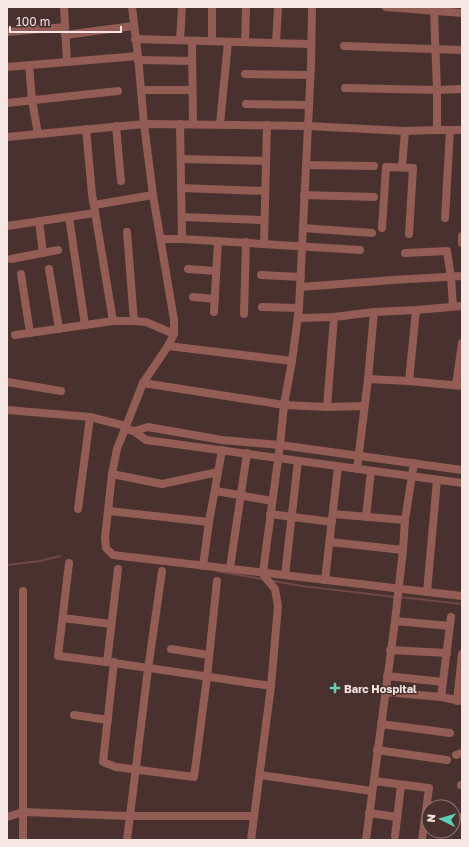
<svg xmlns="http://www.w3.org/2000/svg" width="469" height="847" viewBox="0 0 469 847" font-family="'Golos Text',sans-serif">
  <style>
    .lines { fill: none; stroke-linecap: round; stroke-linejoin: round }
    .stream { stroke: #724846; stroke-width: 2 }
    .minor { stroke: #935c55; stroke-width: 8 }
    .poi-dot { fill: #5eceb8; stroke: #48312e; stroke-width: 1.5 }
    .labels { text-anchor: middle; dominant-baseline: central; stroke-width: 3; stroke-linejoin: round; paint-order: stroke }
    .poi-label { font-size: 11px; font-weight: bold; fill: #f6e7e4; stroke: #48312e; text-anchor: start }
  </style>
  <rect width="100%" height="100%" fill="#48312e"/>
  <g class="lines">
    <!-- stream -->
    <g class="stream">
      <polyline points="7,565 40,561 60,556"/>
      <polyline points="216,571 262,579"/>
      <polyline points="273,581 302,586 395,597"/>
      <polyline points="400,597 462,604"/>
    </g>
    <!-- minor -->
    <g class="minor">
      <polyline points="64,7 67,62"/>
      <polyline points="132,7 138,56 144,124 153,195 174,320 174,334 168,346 143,383 117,449 112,474 105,538 106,548 113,555 462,596"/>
      <polyline points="386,7 462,13"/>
      <polyline points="434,11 437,90 437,130"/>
      <polyline points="7,32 65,27"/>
      <polyline points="65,35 133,26"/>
      <polyline points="135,39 311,44"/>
      <polyline points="180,40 182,7"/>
      <polyline points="192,41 193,124"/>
      <polyline points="212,41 212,7"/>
      <polyline points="245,42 246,7"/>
      <polyline points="276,43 278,7"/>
      <polyline points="344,46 462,50"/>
      <polyline points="138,60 192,61"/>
      <polyline points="29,65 32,100 38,134"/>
      <polyline points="7,67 138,56"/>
      <polyline points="245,74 310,75"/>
      <polyline points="345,88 437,90 462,89"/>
      <polyline points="141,90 192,90"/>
      <polyline points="7,103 118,91"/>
      <polyline points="246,104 309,105"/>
      <polyline points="180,124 182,239"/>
      <polyline points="220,124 228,42"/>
      <polyline points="116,126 121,181"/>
      <polyline points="86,129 92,194 113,321"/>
      <polyline points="7,137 144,124 308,126 405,131 437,130 462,130"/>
      <polyline points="181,159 266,161"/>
      <polyline points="306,165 374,166"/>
      <polyline points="402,167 405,131"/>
      <polyline points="181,188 265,191"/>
      <polyline points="304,195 374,197"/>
      <polyline points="94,205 153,195"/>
      <polyline points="69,217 85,325"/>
      <polyline points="182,217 264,220"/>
      <polyline points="445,218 450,130"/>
      <polyline points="39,221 43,253"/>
      <polyline points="7,226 95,213"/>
      <polyline points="303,228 372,233"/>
      <polyline points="382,228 386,167 413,168 409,234"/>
      <polyline points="127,232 134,321"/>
      <polyline points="462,236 462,243"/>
      <polyline points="161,239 182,239 360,250"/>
      <polyline points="264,243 267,125"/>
      <polyline points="405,253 447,251 451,277 453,306"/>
      <polyline points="11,259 58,250"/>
      <polyline points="49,269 59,329"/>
      <polyline points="188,269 216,271"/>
      <polyline points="21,274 30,333"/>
      <polyline points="261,275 301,277"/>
      <polyline points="410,279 462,276"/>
      <polyline points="300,287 407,279"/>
      <polyline points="193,297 215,299"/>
      <polyline points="262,307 299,308"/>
      <polyline points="214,312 218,241"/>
      <polyline points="244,314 246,242"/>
      <polyline points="298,318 334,317 374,312 416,310 462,306"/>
      <polyline points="15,335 113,321 134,321 146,322 174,334"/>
      <polyline points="168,346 292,361"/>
      <polyline points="368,379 409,381 462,386"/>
      <polyline points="409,381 416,310"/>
      <polyline points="7,382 61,391"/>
      <polyline points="143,383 284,405 327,407 334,317"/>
      <polyline points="456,385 462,343"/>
      <polyline points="327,407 364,406"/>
      <polyline points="7,410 90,417 126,426"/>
      <polyline points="125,429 134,431 146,440 462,483"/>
      <polyline points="134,431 148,427 222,440 280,445 462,470"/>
      <polyline points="357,469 368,379 374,312"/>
      <polyline points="112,474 162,484 218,472"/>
      <polyline points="216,491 272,501"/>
      <polyline points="78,509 90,417"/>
      <polyline points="109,511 209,522"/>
      <polyline points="270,514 332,522"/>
      <polyline points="333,514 405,520"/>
      <polyline points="366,517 371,471"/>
      <polyline points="330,542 403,550"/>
      <path d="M69,563L58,656C129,664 200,676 271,686"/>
      <polyline points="203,566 209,522 222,450"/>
      <polyline points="230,568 247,453"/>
      <polyline points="285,575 298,461"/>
      <polyline points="325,580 338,467"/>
      <polyline points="427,592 437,480"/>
      <polyline points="63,618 111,624"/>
      <polyline points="395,621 450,626"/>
      <polyline points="171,649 209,655"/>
      <polyline points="390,650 447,653"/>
      <polyline points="107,662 118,569"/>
      <polyline points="114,662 103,762 116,767 194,777 207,677 217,581"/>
      <polyline points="387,676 443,682"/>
      <polyline points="385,692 441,697 462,701"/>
      <polyline points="441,697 451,617"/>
      <polyline points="457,701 462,654"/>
      <polyline points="74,715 108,720"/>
      <polyline points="381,724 450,733"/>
      <polyline points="377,750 447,760"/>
      <polyline points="456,755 462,753"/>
      <polyline points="260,775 372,791"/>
      <polyline points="374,781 429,788 422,840"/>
      <polyline points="461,785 462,785"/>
      <polyline points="369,813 397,817"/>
      <polyline points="7,817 23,812 129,816 254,816"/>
      <polyline points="453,819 462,817"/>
      <polyline points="395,836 401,785"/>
      <polyline points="23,840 23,591"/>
      <polyline points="127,840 148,669 162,571"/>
      <polyline points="251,840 271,686 278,606 275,589 264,576 263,572 280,445 284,405 292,361 299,308 311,66 312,7"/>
      <polyline points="366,840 395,621 403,550 405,520 414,463"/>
    </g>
  </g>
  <!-- markers -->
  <path class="poi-dot" d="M333 682h4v4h4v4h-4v4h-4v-4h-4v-4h4z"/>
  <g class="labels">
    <!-- poi labels -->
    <g class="poi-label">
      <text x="344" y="688">Barc Hospital</text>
    </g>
  </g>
  <!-- border -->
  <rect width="469" height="847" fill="none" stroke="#f6e7e4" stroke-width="16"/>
  <!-- north arrow -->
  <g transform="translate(441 819) rotate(275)"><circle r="19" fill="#48312e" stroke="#8e7a77"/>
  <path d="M0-3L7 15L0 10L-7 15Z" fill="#5eceb8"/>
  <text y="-6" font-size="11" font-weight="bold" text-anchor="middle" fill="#f6e7e4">N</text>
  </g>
  <!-- scale -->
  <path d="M10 26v6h111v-6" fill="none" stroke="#f6e7e4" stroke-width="2"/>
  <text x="16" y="26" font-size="12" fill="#f6e7e4" stroke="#48312e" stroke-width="3" paint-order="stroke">100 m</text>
</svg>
